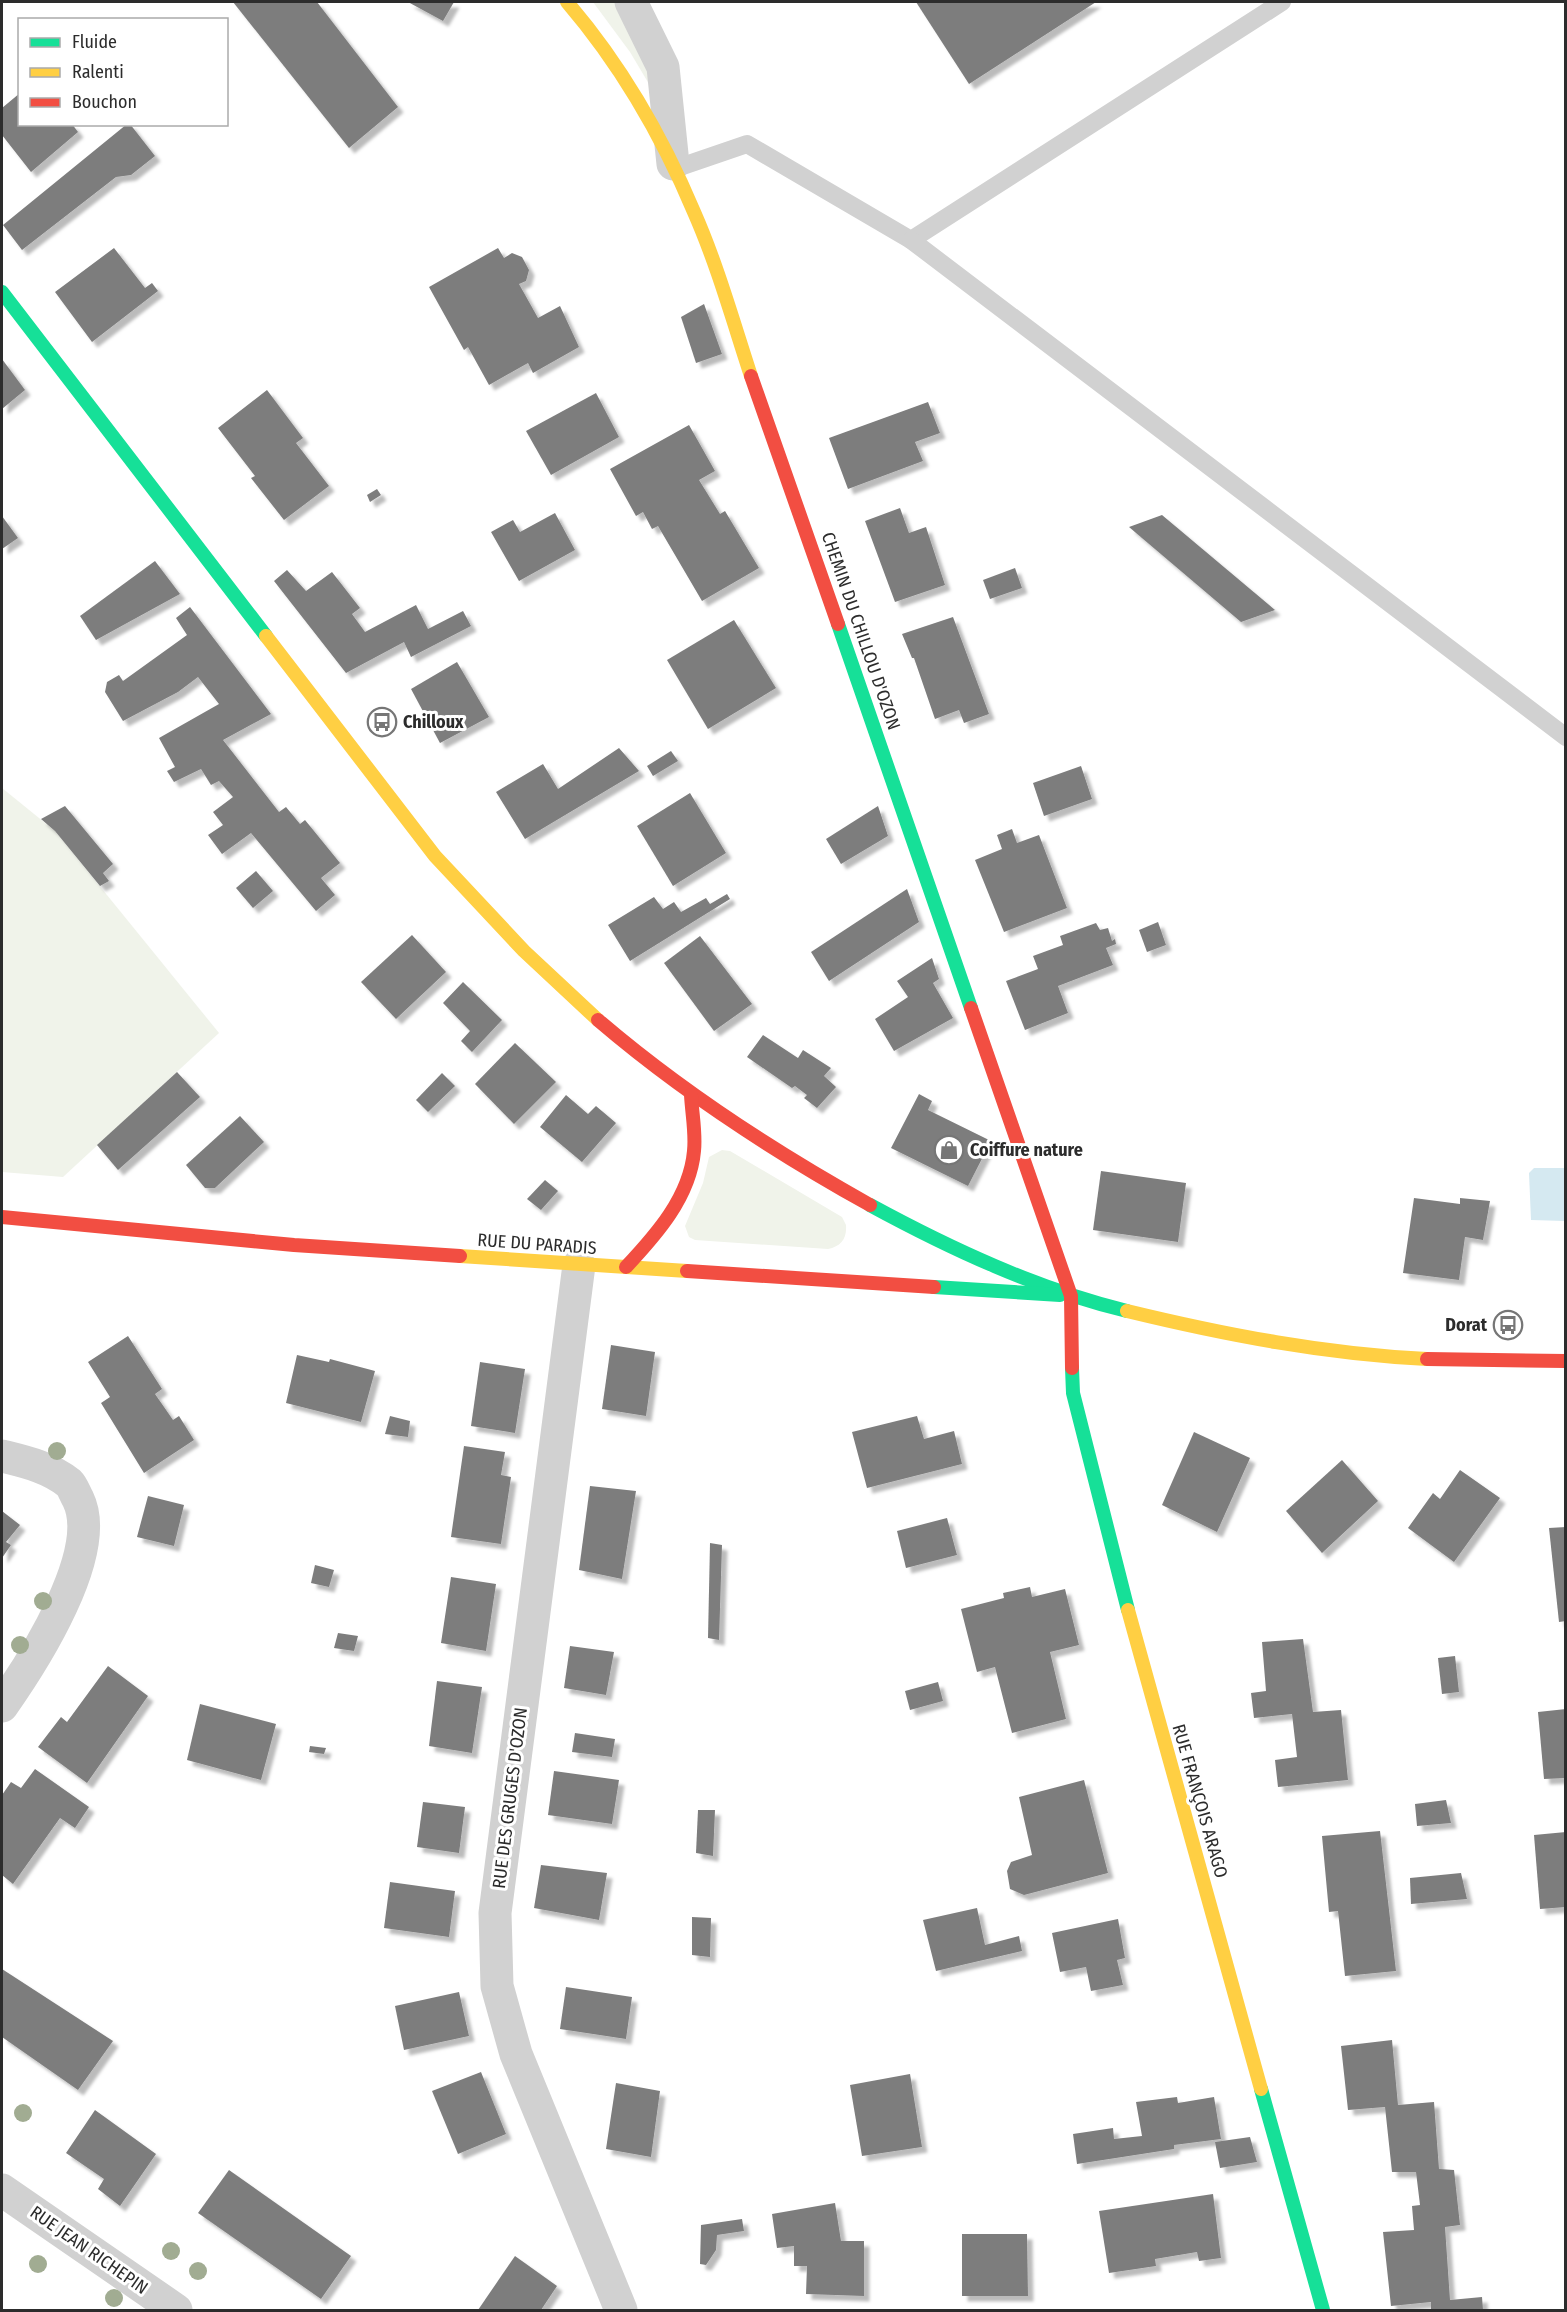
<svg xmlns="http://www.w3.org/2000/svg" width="1567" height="2312" viewBox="0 0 1567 2312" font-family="'Fira Sans Condensed',sans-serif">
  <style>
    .green { fill: #f0f3ea }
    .water { fill: #d5e9f1 }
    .building { fill: #7d7d7d; filter: url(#shadow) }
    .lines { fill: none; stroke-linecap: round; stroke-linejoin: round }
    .lane { stroke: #d1d1d1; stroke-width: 18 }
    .street { stroke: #d1d1d1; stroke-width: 33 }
    .fast { stroke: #16e098; stroke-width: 14 }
    .slow { stroke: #ffcf43; stroke-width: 14 }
    .jam { stroke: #f24e42; stroke-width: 14 }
    .tree { fill: #a1ac92 }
    .labels { text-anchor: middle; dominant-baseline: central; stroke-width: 6; stroke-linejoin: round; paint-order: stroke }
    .street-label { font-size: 18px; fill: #2c2c2c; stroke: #fff }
    .poi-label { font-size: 18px; font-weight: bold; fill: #2c2c2c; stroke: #fff; text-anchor: start }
  </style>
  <defs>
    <filter id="shadow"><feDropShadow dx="5.5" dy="5.5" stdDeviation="1.5" flood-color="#0004"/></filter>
  </defs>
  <rect width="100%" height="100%" fill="#fff"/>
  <!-- green -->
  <g class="green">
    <polygon points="593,2 615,2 654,82 649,84 630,52"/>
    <polygon points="2,788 55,831 219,1033 63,1177 2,1172"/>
    <path d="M722,1150L730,1151L842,1217L846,1225C847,1239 841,1246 828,1249L695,1240L689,1237L685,1226L703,1183L709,1157Z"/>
  </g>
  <!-- water -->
  <polygon class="water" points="1534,1168 1565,1168 1565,1221 1531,1220 1529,1173"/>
  <!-- building -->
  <g class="building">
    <polygon points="233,2 317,2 398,107 349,148"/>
    <polygon points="408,2 454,2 443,21"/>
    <polygon points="916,2 1096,2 969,84"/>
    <polygon points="20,93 20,124 72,124 78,132 31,172 2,135 2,108"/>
    <polygon points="127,124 130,124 155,156 131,175 116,177 22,250 3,225"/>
    <polygon points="114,248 145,288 152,283 158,291 92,342 55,292"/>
    <polygon points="498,248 504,258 512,253 522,257 529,270 526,281 519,284 538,318 560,306 579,347 533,373 528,363 489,385 468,347 464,350 429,287"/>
    <polygon points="704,304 722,354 696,363 681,317"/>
    <polygon points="2,359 25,390 2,409"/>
    <polygon points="267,390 303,438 296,443 329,486 284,520 251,478 255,476 218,428"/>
    <polygon points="596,393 619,437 551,475 526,431"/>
    <polygon points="928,402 940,433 915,442 923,461 848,489 829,438"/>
    <polygon points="689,425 715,471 699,480 720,514 725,511 759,568 702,601 658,526 652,529 643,512 636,516 610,469"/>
    <polygon points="377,489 381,495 370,502 367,495"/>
    <polygon points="900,508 909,533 926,527 945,585 895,602 865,521"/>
    <polygon points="555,513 575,550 519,581 491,532 513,520 520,532"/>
    <polygon points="1162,515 1275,610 1241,622 1129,527"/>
    <polygon points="2,516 18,538 2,549"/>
    <polygon points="155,561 180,594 96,640 80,616"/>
    <polygon points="1015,568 1022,588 990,599 983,580"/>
    <polygon points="287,570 306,591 332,572 360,608 352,614 365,632 416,605 428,629 463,611 471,626 411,657 404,642 346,673 274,581"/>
    <polygon points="190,607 271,714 223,740 279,812 286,807 300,824 305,820 340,863 321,878 335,895 316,911 251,833 222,854 208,835 223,825 213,812 233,797 219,781 211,785 201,769 174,782 167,771 175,767 159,738 219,704 198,677 178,692 123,721 105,692 107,682 119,675 123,681 187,635 176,618"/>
    <polygon points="953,617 989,714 964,723 959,710 935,719 914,658 912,658 902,634"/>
    <polygon points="734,620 776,688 708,729 667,660"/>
    <polygon points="457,662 489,717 440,743 411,689"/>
    <polygon points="619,748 639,771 525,839 496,792 543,764 558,789"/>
    <polygon points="671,751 678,761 653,776 647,766"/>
    <polygon points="1081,766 1092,799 1044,816 1033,783"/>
    <polygon points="690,793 726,853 673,886 637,826"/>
    <polygon points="65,806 113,864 103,873 109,881 100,886 55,831 41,819"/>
    <polygon points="878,806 888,836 841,864 826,839"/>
    <polygon points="1012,829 1017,843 1039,835 1067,908 1004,932 975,860 1002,849 997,835"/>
    <polygon points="256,871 273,891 253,908 236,888"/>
    <polygon points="907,889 919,922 829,981 811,952"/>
    <polygon points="727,894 730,899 630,961 608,925 654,897 663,909 674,902 681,912 706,898 710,904"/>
    <polygon points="1158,922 1166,945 1147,952 1139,930"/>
    <polygon points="1096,923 1100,930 1108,928 1112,941 1115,939 1116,944 1106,948 1113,965 1058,986 1068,1013 1025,1030 1006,981 1038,969 1033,956 1063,945 1060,936"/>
    <polygon points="412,935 446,972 396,1019 361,982"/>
    <polygon points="700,936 752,1004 714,1031 664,963"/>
    <polygon points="932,958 939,979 933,983 953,1018 894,1051 875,1019 908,997 897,981"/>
    <polygon points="463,982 502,1020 472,1052 461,1041 470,1031 443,1003"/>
    <polygon points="763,1035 798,1058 803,1050 831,1068 824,1076 836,1087 817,1108 804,1098 807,1095 795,1086 792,1088 747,1057"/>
    <polygon points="515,1043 556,1082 514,1124 475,1084"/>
    <polygon points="177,1072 200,1097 118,1170 97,1145"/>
    <polygon points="442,1073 455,1086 428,1112 416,1100"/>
    <polygon points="919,1094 932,1101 928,1110 991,1141 968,1186 891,1148"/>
    <polygon points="566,1095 588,1114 596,1106 616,1123 582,1162 540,1127"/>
    <polygon points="240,1116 264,1142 215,1188 205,1188 186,1165"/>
    <polygon points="1101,1171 1186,1183 1178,1242 1093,1230"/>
    <polygon points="545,1180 558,1191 541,1210 527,1199"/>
    <polygon points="1414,1198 1460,1204 1460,1198 1490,1201 1483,1240 1465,1237 1459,1280 1403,1273"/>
    <polygon points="128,1336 162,1389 155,1394 173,1420 179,1416 194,1440 144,1473 101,1403 110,1397 88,1362"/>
    <polygon points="611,1345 655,1352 646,1416 602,1409"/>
    <polygon points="297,1355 329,1362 330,1359 375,1371 361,1422 286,1403"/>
    <polygon points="480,1362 525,1369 515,1433 471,1426"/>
    <polygon points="390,1416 410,1421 408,1437 385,1434"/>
    <polygon points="917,1416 924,1439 954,1431 962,1464 867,1488 852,1432"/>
    <polygon points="1194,1432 1250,1458 1217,1532 1162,1505"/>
    <polygon points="464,1446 505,1452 501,1475 511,1477 501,1544 451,1537"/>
    <polygon points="1342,1460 1378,1501 1322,1553 1286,1511"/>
    <polygon points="1460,1470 1500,1498 1454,1562 1408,1528 1433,1493 1440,1499"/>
    <polygon points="590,1486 636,1491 622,1579 579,1570"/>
    <polygon points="148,1496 184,1505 174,1546 137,1537"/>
    <polygon points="2,1511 20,1525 6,1542 11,1545 2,1558"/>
    <polygon points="947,1518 957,1555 906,1568 897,1531"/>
    <polygon points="1566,1527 1566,1621 1559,1622 1549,1528"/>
    <polygon points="710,1543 722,1545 719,1640 708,1638"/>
    <polygon points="315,1565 334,1570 329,1587 311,1583"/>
    <polygon points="451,1577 496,1584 486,1651 441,1643"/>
    <polygon points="1030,1587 1032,1597 1065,1589 1079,1645 1050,1652 1066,1719 1012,1733 995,1667 977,1672 961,1609 1004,1598 1003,1593"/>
    <polygon points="338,1633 358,1636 354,1651 334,1648"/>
    <polygon points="1303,1639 1313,1712 1341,1710 1348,1780 1278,1787 1275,1760 1297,1757 1292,1714 1254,1718 1251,1693 1266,1691 1262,1642"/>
    <polygon points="570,1646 614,1652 606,1695 564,1688"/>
    <polygon points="1455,1656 1459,1692 1442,1694 1438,1658"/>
    <polygon points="108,1666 148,1696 87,1783 38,1747 61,1717 67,1722"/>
    <polygon points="437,1681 482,1687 472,1753 429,1746"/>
    <polygon points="938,1682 943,1701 910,1710 905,1691"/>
    <polygon points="200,1704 276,1724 261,1780 187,1760"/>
    <polygon points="1566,1709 1566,1778 1544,1779 1538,1712"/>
    <polygon points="575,1733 615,1739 612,1757 572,1752"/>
    <polygon points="310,1746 326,1748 324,1754 309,1752"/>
    <polygon points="35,1769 89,1807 75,1828 60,1818 13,1884 2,1875 2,1795 11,1782 21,1788"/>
    <polygon points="554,1771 619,1780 612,1824 548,1815"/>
    <polygon points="1084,1780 1108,1873 1024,1895 1010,1889 1007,1871 1011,1862 1032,1855 1019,1797"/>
    <polygon points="1446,1800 1451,1823 1417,1826 1415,1804"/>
    <polygon points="423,1802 465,1807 459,1853 417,1847"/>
    <polygon points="698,1810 715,1810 713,1856 696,1853"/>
    <polygon points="1380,1831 1396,1971 1345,1976 1338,1911 1329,1912 1322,1836"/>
    <polygon points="1566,1832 1566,1907 1540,1909 1534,1835"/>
    <polygon points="541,1865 607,1873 599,1920 534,1908"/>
    <polygon points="1461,1873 1467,1899 1411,1904 1410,1878"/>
    <polygon points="390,1882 455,1891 449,1937 384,1928"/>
    <polygon points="977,1908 985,1945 1019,1936 1022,1951 936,1971 923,1920"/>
    <polygon points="692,1917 711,1918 710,1957 692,1955"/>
    <polygon points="1118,1919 1125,1958 1117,1960 1123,1985 1091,1991 1086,1967 1060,1972 1052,1933"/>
    <polygon points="2,1969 113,2041 78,2090 2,2037"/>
    <polygon points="566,1987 632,1997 626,2039 560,2029"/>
    <polygon points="459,1992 469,2036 404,2050 395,2006"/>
    <polygon points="1392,2040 1398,2105 1434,2102 1439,2169 1454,2170 1460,2225 1445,2227 1450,2300 1482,2297 1483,2310 1431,2310 1431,2302 1391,2306 1383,2232 1414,2230 1412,2206 1420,2205 1416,2172 1392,2172 1385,2107 1348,2110 1341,2046"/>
    <polygon points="481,2072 506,2134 458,2154 432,2091"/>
    <polygon points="910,2074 922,2147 862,2156 850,2085"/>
    <polygon points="616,2083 660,2091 651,2157 606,2149"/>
    <polygon points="1177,2097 1178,2103 1214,2097 1221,2139 1174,2145 1174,2149 1077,2164 1073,2134 1113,2128 1114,2139 1142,2136 1136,2102"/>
    <polygon points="95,2110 156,2154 120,2206 98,2189 104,2179 66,2153"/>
    <polygon points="1250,2137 1257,2162 1220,2168 1215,2142"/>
    <polygon points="229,2170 351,2256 321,2299 198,2213"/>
    <polygon points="1213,2194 1221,2258 1199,2261 1197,2252 1155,2259 1156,2266 1109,2273 1099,2211"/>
    <polygon points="835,2203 841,2241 864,2241 864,2296 806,2294 807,2266 794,2266 794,2246 777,2248 772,2214"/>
    <polygon points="742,2219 744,2231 717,2235 716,2250 706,2265 700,2264 701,2225"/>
    <polygon points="962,2234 1027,2234 1028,2296 962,2296"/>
    <polygon points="515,2256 557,2286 541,2310 478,2310"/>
  </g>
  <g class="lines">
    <!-- lane -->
    <g class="lane">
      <polyline points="674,169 747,144 911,240 1282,2"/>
      <polyline points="911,240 1566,737"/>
    </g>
    <!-- street -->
    <g class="street">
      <polyline points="631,2 663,67 673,164"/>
      <polyline points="579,1265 495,1913 497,1986 516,2054 621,2310"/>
      <path d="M2,1456C26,1462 49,1467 69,1483C73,1487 75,1494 78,1499C104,1552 33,1662 2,1706"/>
      <polyline points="2,2190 176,2310"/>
    </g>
    <!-- fast -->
    <g class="fast">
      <polyline points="2,292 266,636"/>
      <polyline points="838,624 971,1008"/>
      <path d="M870,1205C951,1249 1037,1289 1127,1311"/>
      <polyline points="934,1287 1060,1295"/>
      <polyline points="1072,1368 1073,1393 1128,1610"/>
      <polyline points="1261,2089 1323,2310"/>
    </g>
    <!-- slow -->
    <g class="slow">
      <path d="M567,2C621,65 662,136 694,212C717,264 733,321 751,376"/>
      <polyline points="266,636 435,856 524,951 598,1020"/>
      <polyline points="460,1256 687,1271"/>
      <path d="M1127,1311C1226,1335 1325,1354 1427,1359"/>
      <polyline points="1128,1610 1261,2089"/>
    </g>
    <!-- jam -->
    <g class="jam">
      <polyline points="751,376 838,624"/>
      <polyline points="971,1008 1071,1296 1072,1368"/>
      <path d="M598,1020C682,1092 773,1151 870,1205"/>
      <polyline points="2,1217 294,1245 460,1256"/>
      <path d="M626,1267C656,1235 690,1197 694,1151C696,1133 692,1114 691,1095"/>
      <polyline points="687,1271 934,1287"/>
      <polyline points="1427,1359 1566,1361"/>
    </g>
  </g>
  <!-- trees -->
  <g class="tree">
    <circle cx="57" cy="1451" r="9"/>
    <circle cx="43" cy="1601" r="9"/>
    <circle cx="20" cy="1645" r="9"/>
    <circle cx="23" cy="2113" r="9"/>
    <circle cx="171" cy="2251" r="9"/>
    <circle cx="38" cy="2264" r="9"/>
    <circle cx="198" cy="2271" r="9"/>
    <circle cx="114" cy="2298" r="9"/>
  </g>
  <!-- icons -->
  <defs>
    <g id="bus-ring" transform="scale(1.5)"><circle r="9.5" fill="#fff" stroke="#767676" stroke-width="1.5"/><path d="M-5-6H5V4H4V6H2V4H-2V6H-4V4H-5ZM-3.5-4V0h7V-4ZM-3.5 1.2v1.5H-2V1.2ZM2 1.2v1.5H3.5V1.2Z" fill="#767676"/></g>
    <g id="shop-ring" transform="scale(1.5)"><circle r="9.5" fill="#fff" stroke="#767676" stroke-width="1.5"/><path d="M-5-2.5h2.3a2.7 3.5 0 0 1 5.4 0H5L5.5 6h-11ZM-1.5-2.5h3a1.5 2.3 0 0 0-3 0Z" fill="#767676"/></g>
  </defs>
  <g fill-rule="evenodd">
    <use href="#bus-ring" x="382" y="722"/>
    <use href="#shop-ring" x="949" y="1150"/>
    <use href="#bus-ring" x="1508" y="1325"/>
  </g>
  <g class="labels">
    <!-- street labels -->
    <g class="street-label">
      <text transform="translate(861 631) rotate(71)">CHEMIN DU CHILLOU D'OZON</text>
      <text transform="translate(537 1244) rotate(4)">RUE DU PARADIS</text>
      <text transform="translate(510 1798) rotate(-83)">RUE DES GRUGES D'OZON</text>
      <text transform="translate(1200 1801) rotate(74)">RUE FRANÇOIS ARAGO</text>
      <text transform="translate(89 2250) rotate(35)">RUE JEAN RICHEPIN</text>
    </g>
    <!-- poi labels -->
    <g class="poi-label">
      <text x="403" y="722">Chilloux</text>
      <text x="970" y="1150">Coiffure nature</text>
      <text x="1487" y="1325" text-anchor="end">Dorat</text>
    </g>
  </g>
  <!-- border -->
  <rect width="1567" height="2312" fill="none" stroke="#2c2c2c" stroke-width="6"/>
  <!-- legend -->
  <rect x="18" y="18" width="210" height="108" fill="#ffffff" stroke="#ababab" stroke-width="1.5"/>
  <rect x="30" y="38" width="30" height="9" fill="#16e098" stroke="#ababab" stroke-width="1.5"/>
  <text x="72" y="48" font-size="18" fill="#2c2c2c">Fluide</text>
  <rect x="30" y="68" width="30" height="9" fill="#ffcf43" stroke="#ababab" stroke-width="1.5"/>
  <text x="72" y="78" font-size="18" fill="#2c2c2c">Ralenti</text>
  <rect x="30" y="98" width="30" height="9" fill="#f24e42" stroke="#ababab" stroke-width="1.5"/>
  <text x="72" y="108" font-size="18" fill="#2c2c2c">Bouchon</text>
</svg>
